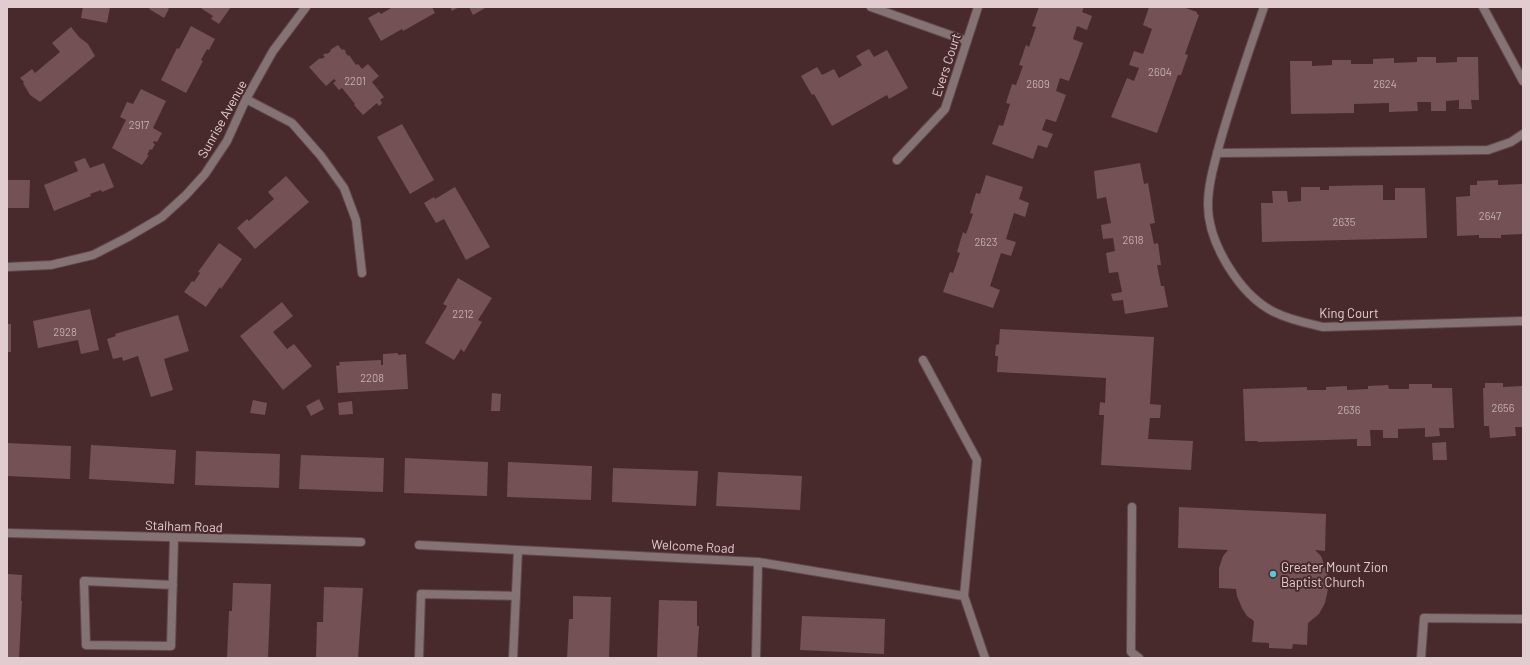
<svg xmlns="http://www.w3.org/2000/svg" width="1530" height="665" viewBox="0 0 1530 665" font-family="Barlow,sans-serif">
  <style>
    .building { fill: #735155 }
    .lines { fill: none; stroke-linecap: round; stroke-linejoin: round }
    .lane-casing { stroke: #64474a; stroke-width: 10 }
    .street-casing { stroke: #64474a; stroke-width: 10 }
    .lane { stroke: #837374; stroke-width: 8 }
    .street { stroke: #837374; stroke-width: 8 }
    .poi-dot { fill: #53cbdb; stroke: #482a2d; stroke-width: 1.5 }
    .labels { text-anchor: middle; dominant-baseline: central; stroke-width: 4; stroke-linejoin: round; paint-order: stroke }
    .number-label { font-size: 11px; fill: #c6aeb0 }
    .street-label { font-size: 13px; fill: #e1cdcf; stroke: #482a2d }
    .poi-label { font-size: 13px; fill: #e1cdcf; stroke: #482a2d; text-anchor: start }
  </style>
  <rect width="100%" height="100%" fill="#482a2d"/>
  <!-- building -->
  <g class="building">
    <polygon points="83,7 110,7 107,23 81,18"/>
    <polygon points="151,7 167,7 169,9 164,18 149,9"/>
    <polygon points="199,7 231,7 219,24 211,19 213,16"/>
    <polygon points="390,7 432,7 435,13 403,31 402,29 381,41 368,18 379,12 381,14 391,8"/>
    <polygon points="450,7 459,7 452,11"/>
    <polygon points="469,7 487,7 473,15"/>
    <polygon points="1039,7 1084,7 1082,12 1092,16 1087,30 1077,26 1073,39 1083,43 1069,81 1060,78 1056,91 1066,95 1056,122 1046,119 1042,130 1053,134 1047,148 1038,145 1033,159 992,144 999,125 1003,126 1010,104 1006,103 1012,84 1016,85 1023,66 1019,65 1026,45 1029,47 1036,27 1032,26"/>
    <polygon points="1149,7 1183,7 1197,12 1197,14 1199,15 1185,54 1188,55 1181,75 1178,75 1157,133 1111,117 1127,78 1134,81 1139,68 1129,65 1134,51 1143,54 1152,29 1143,25"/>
    <polygon points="191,26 215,39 209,50 207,49 201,60 203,61 186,93 161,80 177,48 179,49"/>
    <polygon points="71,27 79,37 88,44 95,56 40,102 30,95 23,83 24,82 20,78 32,69 35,73 60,52 52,43"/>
    <polygon points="338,45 342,50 343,49 346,51 345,52 348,56 349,55 356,65 358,64 362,69 368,64 379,76 372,82 384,97 380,100 382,103 379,106 377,103 363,115 354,105 355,104 342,88 339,90 333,83 336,81 334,79 326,86 309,67 320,58 321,59 325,57 323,55 326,53 327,54 331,51 330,50"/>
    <polygon points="869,49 874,57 887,50 908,88 889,99 887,95 832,126 814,94 812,95 801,76 817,67 822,75 834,69 839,78 862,65 856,56"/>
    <polygon points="1417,57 1436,57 1436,63 1457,62 1457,57 1478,57 1479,100 1471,100 1472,109 1459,109 1459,100 1446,101 1446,111 1431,111 1431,102 1417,102 1418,111 1389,112 1389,103 1354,104 1354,113 1291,114 1290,61 1312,61 1312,66 1332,65 1332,60 1351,60 1351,64 1373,64 1373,59 1394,58 1394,63 1417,62"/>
    <polygon points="141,89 166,101 153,128 162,133 157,142 154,141 153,143 155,144 152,150 150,149 147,155 149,155 142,165 112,148 126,120 120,117 127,102 133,104"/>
    <polygon points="402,124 434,180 410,194 377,137"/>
    <polygon points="85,158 90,168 104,163 114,187 102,192 101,190 90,194 91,196 54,211 44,185 78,171 74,162"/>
    <polygon points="1140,163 1144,184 1148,183 1155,223 1150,224 1154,244 1158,243 1161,265 1157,265 1161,286 1164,286 1168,307 1125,314 1123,300 1113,301 1111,294 1122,292 1118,272 1109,273 1106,253 1115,251 1113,238 1103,239 1101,225 1111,223 1106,197 1097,199 1094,171"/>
    <polygon points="986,175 1023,187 1019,199 1029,203 1025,217 1014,213 1006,239 1016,242 1011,256 1001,253 990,286 1000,290 993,308 943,292 950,272 953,273 960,253 957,252 963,232 966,234 973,214 970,213 976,193 980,194"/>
    <polygon points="286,176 309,202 255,249 237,228 247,219 249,221 274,199 268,192"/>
    <polygon points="7,180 30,180 29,208 7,208"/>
    <polygon points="1498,180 1498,185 1523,184 1523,234 1501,235 1501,238 1479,238 1479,235 1457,236 1456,197 1470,196 1470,185 1477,185 1477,181"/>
    <polygon points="1383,185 1383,200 1395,200 1395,188 1425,188 1427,238 1262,242 1261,203 1273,203 1272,191 1287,191 1288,202 1301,201 1301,187 1320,187 1320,190 1329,190 1329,186"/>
    <polygon points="455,187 490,247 466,260 444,219 436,223 424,203 434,197 435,199"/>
    <polygon points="219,243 242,259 221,289 220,287 206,307 184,292 192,281 194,282 200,273 198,272"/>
    <polygon points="458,278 492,298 478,320 482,322 464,352 461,349 454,360 425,343 447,306 443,304"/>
    <polygon points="282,302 293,316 273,332 287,349 294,344 312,366 283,390 240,336"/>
    <polygon points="90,309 99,350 81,354 78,340 38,348 33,321"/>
    <polygon points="178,315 189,351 164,359 173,390 151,397 138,356 123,361 122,357 113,359 107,339 116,336 115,334"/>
    <rect x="7" y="324" width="4" height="28"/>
    <polygon points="1000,329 1154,337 1150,404 1161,405 1160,418 1150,418 1148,439 1193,441 1191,470 1101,465 1104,415 1099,415 1100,402 1105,403 1106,378 997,372 998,356 995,356 996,345 999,344"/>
    <polygon points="398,353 398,355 406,354 408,389 338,393 336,366 340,365 339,362 381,360 381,365 383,365 383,354"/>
    <polygon points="1485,383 1503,383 1503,387 1523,386 1523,427 1515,427 1516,436 1490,438 1489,426 1484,426 1483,388 1485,388"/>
    <polygon points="1409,384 1432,384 1432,388 1452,388 1454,428 1439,428 1440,436 1425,437 1425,428 1398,429 1398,438 1383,438 1383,430 1370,430 1371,446 1357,446 1357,439 1258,442 1258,441 1245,441 1243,389 1307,387 1307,390 1326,390 1326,387 1347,386 1347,390 1368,389 1368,386 1388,385 1389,389 1409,389"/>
    <polygon points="492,393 501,394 500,411 491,411"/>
    <polygon points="319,399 324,409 311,416 306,406"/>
    <polygon points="253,400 267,403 265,415 250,413"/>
    <polygon points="352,401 353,414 339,415 338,403"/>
    <polygon points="1446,442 1447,460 1433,460 1432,443"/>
    <polygon points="7,443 71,446 70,479 7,476"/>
    <polygon points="91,445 176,450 174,484 89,479"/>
    <polygon points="196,451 280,454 279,488 195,485"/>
    <polygon points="301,455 384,458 383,492 299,489"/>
    <polygon points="405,458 488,462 487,496 404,493"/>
    <polygon points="508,462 592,466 591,500 507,497"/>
    <polygon points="613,468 698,471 696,506 612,502"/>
    <polygon points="718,472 802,476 800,510 716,506"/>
    <polygon points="1179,507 1326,514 1325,551 1315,550 1321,556 1325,567 1329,579 1328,589 1325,603 1319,614 1308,623 1307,645 1293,644 1292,649 1269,648 1269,643 1252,642 1254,621 1247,616 1242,608 1237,596 1236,589 1219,588 1219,568 1223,556 1228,550 1178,548"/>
    <polygon points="7,574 22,575 21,601 22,601 19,658 7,658"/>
    <polygon points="233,583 271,584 268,658 227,658 229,611 232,611"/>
    <polygon points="324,587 363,588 358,658 316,658 317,622 323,622"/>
    <polygon points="573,596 611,597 609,658 567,658 569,619 573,619"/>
    <polygon points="659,600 697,601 697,626 699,626 697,658 657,658"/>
    <polygon points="802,616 885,619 884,654 800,650"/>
  </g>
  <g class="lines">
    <!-- lane casing -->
    <g class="lane-casing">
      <g id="lane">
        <polyline points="871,7 967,41"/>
        <polyline points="1483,7 1523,81"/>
        <polyline points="1217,153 1488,150 1511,142 1523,134"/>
        <polyline points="923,360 977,460 964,596"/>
        <polyline points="1132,507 1131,652 1139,658"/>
        <polyline points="173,585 84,581 86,645 171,646 174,538"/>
        <polyline points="419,658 421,594 516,596"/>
        <polyline points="513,658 518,550"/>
        <polyline points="756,658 758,562"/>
        <polyline points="1421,658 1424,618 1523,619"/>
      </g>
    </g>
    <!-- street casing -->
    <g class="street-casing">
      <g id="street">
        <path d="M1264,7C1248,53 1232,99 1219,146C1214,165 1208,185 1208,205C1208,243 1240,295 1274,312C1290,320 1306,323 1323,327L1523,321"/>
        <polyline points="246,99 292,123 321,156 344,188 356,220 362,273"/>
        <polyline points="897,160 945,109 978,7"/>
        <polyline points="7,267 51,265 93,255 128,237 162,217 186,195 205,174 227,141 246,99 273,51 306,7"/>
        <polyline points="7,533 361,542"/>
        <polyline points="419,545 758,562 964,596 985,658"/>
      </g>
    </g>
    <!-- lane -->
    <use href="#lane" class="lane"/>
    <!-- street -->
    <use href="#street" class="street"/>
  </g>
  <!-- markers -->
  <circle class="poi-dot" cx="1273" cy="574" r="4"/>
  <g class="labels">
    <!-- number labels -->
    <g class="number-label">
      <text x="1160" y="71">2604</text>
      <text x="355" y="80">2201</text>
      <text x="1038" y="83">2609</text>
      <text x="1385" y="83">2624</text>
      <text x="139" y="124">2917</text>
      <text x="1490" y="215">2647</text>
      <text x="1344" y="221">2635</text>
      <text x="1133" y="239">2618</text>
      <text x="986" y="241">2623</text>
      <text x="463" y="313">2212</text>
      <text x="65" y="331">2928</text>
      <text x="372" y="377">2208</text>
      <text x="1503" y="407">2656</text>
      <text x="1349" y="409">2636</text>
    </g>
    <!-- street labels -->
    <g class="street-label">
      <text transform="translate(946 65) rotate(-72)">Evers Court</text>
      <text transform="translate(222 119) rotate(-61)">Sunrise Avenue</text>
      <text x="1349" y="313">King Court</text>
      <text transform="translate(184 526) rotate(2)">Stalham Road</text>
      <text transform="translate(693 546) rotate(3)">Welcome Road</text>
    </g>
    <!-- poi labels -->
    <g class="poi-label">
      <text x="1281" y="567">Greater Mount Zion<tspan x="1281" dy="15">Baptist Church</tspan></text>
    </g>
  </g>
  <!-- border -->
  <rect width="1530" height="665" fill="none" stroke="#e1cdcf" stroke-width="16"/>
</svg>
